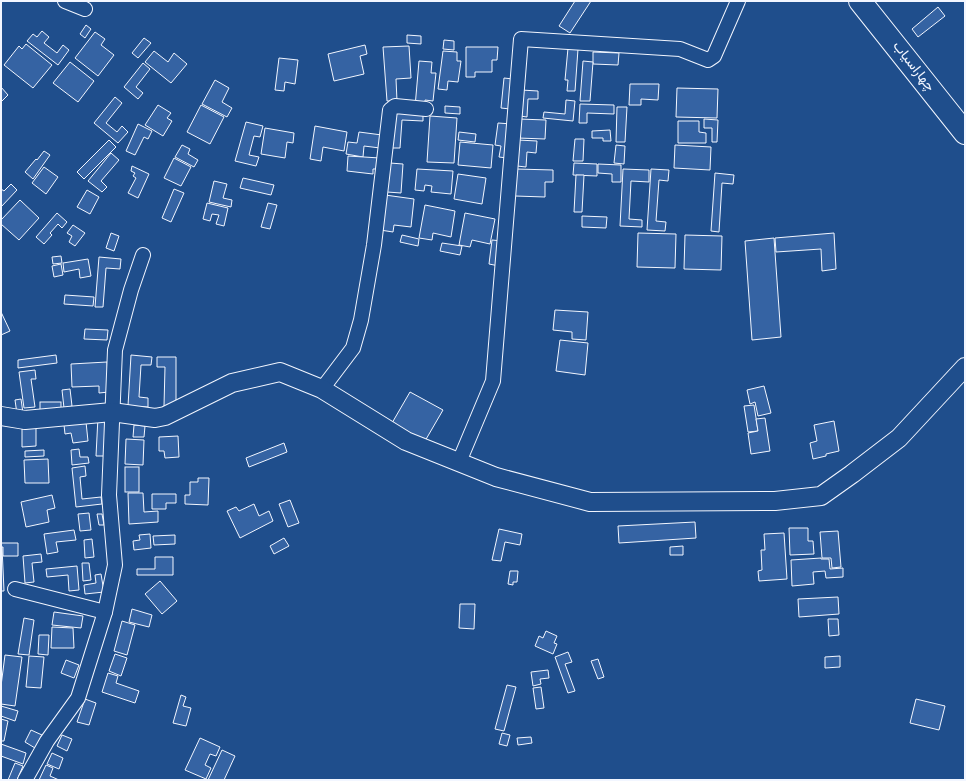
<svg xmlns="http://www.w3.org/2000/svg" width="966" height="781" viewBox="0 0 966 781" font-family="Georgia,Vazirmatn,serif">
  <style>
    .building { fill: #3563a3; stroke: #f2f6ff }
    .lines { fill: none; stroke-linecap: round; stroke-linejoin: round }
    .minor-casing { stroke: #f2f6ff; stroke-width: 16 }
    .tertiary-casing { stroke: #f2f6ff; stroke-width: 20 }
    .trunk-casing { stroke: #f2f6ff; stroke-width: 24 }
    .minor { stroke: #1f4e8c; stroke-width: 14 }
    .tertiary { stroke: #1f4e8c; stroke-width: 18 }
    .trunk { stroke: #1f4e8c; stroke-width: 22 }
    .labels { text-anchor: middle; dominant-baseline: central; stroke-width: 3; stroke-linejoin: round; paint-order: stroke }
    .street-label { font-size: 14px; fill: #f2f6ff; stroke: #1f4e8c }
  </style>
  <rect width="100%" height="100%" fill="#1f4e8c"/>
  <!-- building -->
  <g class="building">
    <polygon points="575,1 591,1 570,33 559,26"/>
    <polygon points="938,7 945,16 918,37 912,29"/>
    <polygon points="86,25 91,29 85,38 80,34"/>
    <polygon points="42,31 49,37 44,43 57,53 63,45 69,50 58,65 27,41 33,34 37,37"/>
    <polygon points="95,32 105,39 101,45 114,55 98,76 75,58"/>
    <polygon points="407,35 421,36 421,44 407,43"/>
    <polygon points="144,38 151,43 138,58 132,53"/>
    <polygon points="444,40 454,41 454,50 443,49"/>
    <polygon points="26,44 52,65 33,88 4,65 19,46 22,49"/>
    <polygon points="365,45 367,54 360,56 364,74 334,81 328,54"/>
    <polygon points="409,46 411,78 396,79 397,101 387,101 383,47"/>
    <polygon points="466,47 498,47 497,60 492,60 492,72 475,72 475,77 466,77"/>
    <polygon points="568,48 578,49 575,91 567,91 568,80 565,80"/>
    <polygon points="154,51 168,62 174,53 187,64 171,83 145,62"/>
    <polygon points="443,51 457,52 457,61 461,61 458,82 448,81 447,90 438,89"/>
    <polygon points="593,52 619,53 618,65 593,64"/>
    <polygon points="279,58 298,60 295,84 285,82 284,91 275,90"/>
    <polygon points="419,61 432,62 431,73 436,73 433,101 425,100 425,108 415,107"/>
    <polygon points="583,61 593,62 590,101 580,101"/>
    <polygon points="70,62 94,81 78,102 53,83"/>
    <polygon points="143,63 150,69 136,87 143,93 138,99 124,87"/>
    <polygon points="504,78 513,79 510,109 501,108"/>
    <polygon points="215,80 229,88 222,102 232,108 227,117 202,104"/>
    <polygon points="630,84 659,84 658,100 641,99 641,105 629,105"/>
    <polygon points="1,87 8,95 1,102"/>
    <polygon points="677,88 718,89 717,118 676,117"/>
    <polygon points="521,90 538,91 538,99 528,99 527,117 520,116"/>
    <polygon points="115,97 122,103 106,123 117,132 122,126 128,132 118,143 94,123"/>
    <polygon points="566,100 575,101 573,121 543,118 544,112 565,114"/>
    <polygon points="580,104 614,105 614,114 587,113 587,123 579,123"/>
    <polygon points="158,105 171,113 167,118 172,121 163,136 145,125"/>
    <polygon points="201,105 224,117 210,144 187,132"/>
    <polygon points="445,106 460,107 460,114 445,113"/>
    <polygon points="617,107 627,107 625,142 616,142"/>
    <polygon points="394,111 423,113 423,121 402,120 400,148 391,148"/>
    <polygon points="430,116 457,118 454,163 427,162"/>
    <polygon points="519,119 546,120 545,139 518,138"/>
    <polygon points="704,119 718,120 717,142 712,142 712,128 704,128"/>
    <polygon points="678,121 699,121 699,132 706,133 706,143 678,143"/>
    <polygon points="246,122 263,126 260,137 254,136 249,155 259,157 256,166 235,161"/>
    <polygon points="498,123 512,124 507,158 499,157 501,146 495,145"/>
    <polygon points="138,124 152,131 148,139 144,137 135,155 126,151"/>
    <polygon points="315,126 347,132 344,151 323,147 321,161 310,159"/>
    <polygon points="265,128 294,133 293,143 287,142 285,158 261,154"/>
    <polygon points="610,130 611,141 603,141 603,138 592,138 592,131"/>
    <polygon points="359,132 382,135 380,148 364,146 363,157 346,154 348,142 357,143"/>
    <polygon points="459,132 476,134 475,142 458,140"/>
    <polygon points="575,139 584,139 583,161 573,161"/>
    <polygon points="109,140 116,147 84,179 77,172"/>
    <polygon points="518,140 537,141 536,153 527,152 526,167 517,166"/>
    <polygon points="460,142 493,145 491,168 458,165"/>
    <polygon points="182,145 190,149 188,154 198,160 194,167 175,157"/>
    <polygon points="616,145 625,146 624,164 614,163"/>
    <polygon points="675,145 711,147 710,170 674,168"/>
    <polygon points="44,151 50,155 33,179 25,172 36,159 37,160"/>
    <polygon points="111,153 119,160 101,181 107,187 102,192 88,181"/>
    <polygon points="348,156 380,158 379,169 373,169 373,174 347,171"/>
    <polygon points="174,158 191,167 181,186 164,178"/>
    <polygon points="390,163 403,164 401,193 387,192"/>
    <polygon points="574,163 597,164 597,176 573,175"/>
    <polygon points="598,164 621,165 621,182 612,182 612,174 598,173"/>
    <polygon points="132,166 149,174 138,198 128,193 136,178 133,176 135,173 131,171"/>
    <polygon points="44,167 58,177 46,194 32,183"/>
    <polygon points="417,169 453,171 451,194 431,192 432,186 425,185 424,191 415,190"/>
    <polygon points="516,169 553,170 553,182 545,182 545,197 515,196"/>
    <polygon points="623,169 649,170 649,182 631,181 629,219 642,220 642,227 620,226"/>
    <polygon points="651,169 669,170 668,181 659,180 656,221 666,222 665,231 647,230"/>
    <polygon points="715,173 734,175 733,184 722,183 719,232 711,231"/>
    <polygon points="458,174 486,178 482,204 454,199"/>
    <polygon points="576,175 584,175 582,212 574,212"/>
    <polygon points="243,178 274,185 271,195 240,188"/>
    <polygon points="214,181 227,184 223,198 232,200 231,207 209,202"/>
    <polygon points="11,184 17,190 1,207 1,189 4,191"/>
    <polygon points="174,189 184,193 171,222 162,218"/>
    <polygon points="87,190 99,197 90,214 77,207"/>
    <polygon points="385,195 414,199 411,227 394,225 393,232 380,230"/>
    <polygon points="20,200 39,218 19,240 1,224 1,220"/>
    <polygon points="207,203 228,208 224,226 216,224 219,215 212,214 210,221 203,219"/>
    <polygon points="268,203 277,205 270,229 261,227"/>
    <polygon points="425,205 455,211 451,237 433,233 432,240 419,238"/>
    <polygon points="57,213 67,222 62,228 58,224 50,233 52,235 44,244 36,237"/>
    <polygon points="465,213 495,219 490,244 472,240 470,247 459,245"/>
    <polygon points="582,216 607,217 606,228 582,227"/>
    <polygon points="73,225 85,233 75,246 69,242 72,236 67,233"/>
    <polygon points="111,233 119,236 114,251 106,248"/>
    <polygon points="638,233 676,234 675,268 637,267"/>
    <polygon points="834,233 836,269 822,271 821,249 776,252 775,238"/>
    <polygon points="402,235 419,239 418,246 400,242"/>
    <polygon points="685,235 722,236 721,270 684,269"/>
    <polygon points="774,238 781,337 752,340 745,241"/>
    <polygon points="492,240 502,241 499,266 489,264"/>
    <polygon points="442,243 462,246 460,255 440,251"/>
    <polygon points="61,256 62,263 53,264 52,257"/>
    <polygon points="99,257 121,259 120,269 106,268 103,307 95,307"/>
    <polygon points="88,259 91,276 80,278 79,269 64,272 63,263"/>
    <polygon points="61,264 63,275 54,277 52,266"/>
    <polygon points="65,295 94,297 93,306 64,304"/>
    <polygon points="555,310 588,312 586,340 572,339 572,332 553,330"/>
    <polygon points="1,312 10,331 1,335"/>
    <polygon points="85,329 108,330 107,340 84,339"/>
    <polygon points="560,340 588,343 585,375 556,371"/>
    <polygon points="56,355 57,363 18,368 18,360"/>
    <polygon points="131,355 152,357 151,365 141,365 139,397 148,398 148,407 128,406"/>
    <polygon points="157,357 176,357 176,406 164,406 165,367 157,367"/>
    <polygon points="107,362 109,392 99,393 99,386 72,387 71,364"/>
    <polygon points="35,370 36,379 31,379 35,407 24,408 19,372"/>
    <polygon points="764,386 771,413 758,416 755,402 750,404 747,390"/>
    <polygon points="70,389 72,406 64,408 62,390"/>
    <polygon points="410,392 443,410 425,441 392,423"/>
    <polygon points="21,399 23,413 17,414 15,400"/>
    <rect x="40" y="402" width="21" height="10"/>
    <polygon points="754,405 758,431 748,432 744,406"/>
    <polygon points="98,417 108,418 105,456 96,456"/>
    <polygon points="765,418 770,451 751,454 748,433 758,431 756,419"/>
    <polygon points="834,421 839,451 826,454 826,456 813,459 810,443 817,441 814,425"/>
    <polygon points="86,422 88,441 73,443 71,433 65,434 64,425"/>
    <polygon points="134,425 145,426 144,437 133,437"/>
    <polygon points="36,428 36,446 22,447 22,429"/>
    <polygon points="178,436 179,457 165,458 164,451 159,451 159,437"/>
    <polygon points="126,439 144,440 143,465 125,464"/>
    <polygon points="284,443 287,452 249,467 246,458"/>
    <polygon points="79,449 80,457 88,457 89,463 72,465 71,450"/>
    <polygon points="44,450 44,456 25,457 25,451"/>
    <polygon points="48,459 49,483 25,483 24,460"/>
    <polygon points="85,466 86,476 80,477 82,499 101,497 102,504 76,507 72,468"/>
    <rect x="125" y="467" width="14" height="25"/>
    <polygon points="198,478 209,478 208,505 185,504 185,495 190,495 190,482 198,482"/>
    <polygon points="128,493 143,493 144,512 158,511 158,522 129,524"/>
    <polygon points="152,494 176,494 176,503 166,503 166,509 152,509"/>
    <polygon points="52,495 55,508 47,510 49,522 26,527 21,502"/>
    <polygon points="290,500 299,523 288,527 279,504"/>
    <polygon points="254,504 259,516 269,511 273,521 240,538 227,511 236,507 239,511"/>
    <polygon points="89,513 91,530 80,531 78,514"/>
    <polygon points="97,514 102,514 104,525 99,525"/>
    <polygon points="695,522 696,538 619,543 618,526"/>
    <polygon points="789,528 808,528 808,541 813,541 814,554 790,555"/>
    <polygon points="499,529 522,534 520,545 505,542 501,561 492,560"/>
    <polygon points="74,530 76,540 56,542 58,552 47,554 44,534"/>
    <polygon points="838,531 841,567 832,568 831,558 822,558 820,532"/>
    <polygon points="784,533 787,579 759,581 758,571 762,570 761,550 765,550 764,534"/>
    <polygon points="150,534 151,548 134,550 133,541 140,540 139,535"/>
    <polygon points="175,535 175,544 154,545 153,536"/>
    <polygon points="284,538 289,546 274,554 270,546"/>
    <polygon points="92,539 94,557 85,558 84,540"/>
    <polygon points="1,543 18,543 18,556 3,556 3,547 1,547"/>
    <polygon points="683,546 683,555 670,555 670,547"/>
    <polygon points="2,547 4,591 1,591 1,548"/>
    <polygon points="41,554 42,562 32,563 34,582 25,583 23,556"/>
    <polygon points="155,557 173,557 173,575 137,575 137,569 155,569"/>
    <polygon points="821,558 821,559 829,559 830,569 843,568 843,577 826,578 825,571 813,572 814,584 792,586 791,560"/>
    <polygon points="82,563 89,563 91,580 83,581"/>
    <polygon points="77,566 79,590 69,591 68,575 47,577 46,569"/>
    <polygon points="510,571 518,571 517,582 513,582 513,585 508,584"/>
    <polygon points="101,574 104,592 85,594 84,585 96,583 95,575"/>
    <polygon points="160,581 177,601 162,614 145,594"/>
    <polygon points="838,597 839,614 799,617 798,599"/>
    <polygon points="460,604 475,604 474,629 459,628"/>
    <polygon points="132,609 152,615 149,627 129,622"/>
    <polygon points="54,612 83,616 81,628 52,625"/>
    <polygon points="24,618 34,620 29,655 18,654"/>
    <polygon points="828,619 838,619 839,635 829,636"/>
    <polygon points="122,621 135,625 127,655 114,651"/>
    <polygon points="52,627 73,628 74,648 51,648"/>
    <polygon points="546,631 557,636 554,643 557,644 553,654 535,646 539,636 543,638"/>
    <polygon points="39,635 49,635 48,655 38,654"/>
    <polygon points="568,652 572,662 565,664 575,691 568,693 555,657"/>
    <polygon points="115,654 127,658 121,676 109,671"/>
    <polygon points="5,655 22,657 15,706 1,704 1,686"/>
    <polygon points="29,656 44,657 41,688 26,687"/>
    <polygon points="840,656 840,667 825,668 825,657"/>
    <polygon points="598,659 604,677 598,679 591,661"/>
    <polygon points="66,660 79,665 74,678 61,673"/>
    <polygon points="548,670 549,678 540,679 541,684 533,686 531,672"/>
    <polygon points="108,673 118,676 116,683 139,691 135,703 102,692"/>
    <polygon points="507,685 516,687 504,731 495,729"/>
    <polygon points="541,687 544,708 536,709 533,688"/>
    <polygon points="181,695 186,697 183,706 191,708 186,726 173,723"/>
    <polygon points="85,699 96,703 89,725 77,722"/>
    <polygon points="916,699 945,706 939,730 910,723"/>
    <polygon points="1,706 18,711 15,721 1,716"/>
    <polygon points="1,719 8,721 4,741 1,741"/>
    <polygon points="31,730 42,735 35,748 25,742"/>
    <polygon points="502,733 510,735 507,746 499,744"/>
    <polygon points="62,735 72,739 67,751 57,746"/>
    <polygon points="531,737 532,743 518,745 517,738"/>
    <polygon points="200,738 220,747 216,756 210,754 205,765 211,768 206,779 185,770"/>
    <polygon points="1,744 26,753 23,764 1,756"/>
    <polygon points="222,750 235,756 224,780 208,780"/>
    <polygon points="52,753 63,758 59,769 47,764"/>
    <polygon points="15,763 23,766 17,780 8,780"/>
    <polygon points="46,765 53,768 50,776 59,780 39,780"/>
  </g>
  <g class="lines">
    <!-- minor casing -->
    <g class="minor-casing">
      <g id="minor">
        <polyline points="65,1 85,9"/>
        <polyline points="322,389 353,348 361,320 374,245 390,110 395,106 426,109"/>
        <polyline points="459,462 493,381 521,39 680,49 708,60 714,56 738,1"/>
        <polyline points="15,589 105,612"/>
        <polyline points="25,780 47,741 78,698 105,612 115,565 109,495 115,350 131,290 143,255"/>
      </g>
    </g>
    <!-- tertiary casing -->
    <g class="tertiary-casing">
      <polyline id="tertiary" points="1,416 25,420 112,412 155,418 165,416 232,383 280,372 322,389 406,441 496,477 590,502 775,501 821,496 852,474 899,438 965,367"/>
    </g>
    <!-- trunk casing -->
    <g class="trunk-casing">
      <polyline id="trunk" points="860,1 965,133"/>
    </g>
    <!-- minor -->
    <use href="#minor" class="minor"/>
    <!-- tertiary -->
    <use href="#tertiary" class="tertiary"/>
    <!-- trunk -->
    <use href="#trunk" class="trunk"/>
  </g>
  <g class="labels">
    <!-- street labels -->
    <g class="street-label">
      <text transform="translate(913 67) rotate(52)">چهاراسیاب</text>
    </g>
  </g>
  <!-- border -->
  <rect width="966" height="781" fill="none" stroke="#f2f6ff" stroke-width="4"/>
</svg>
